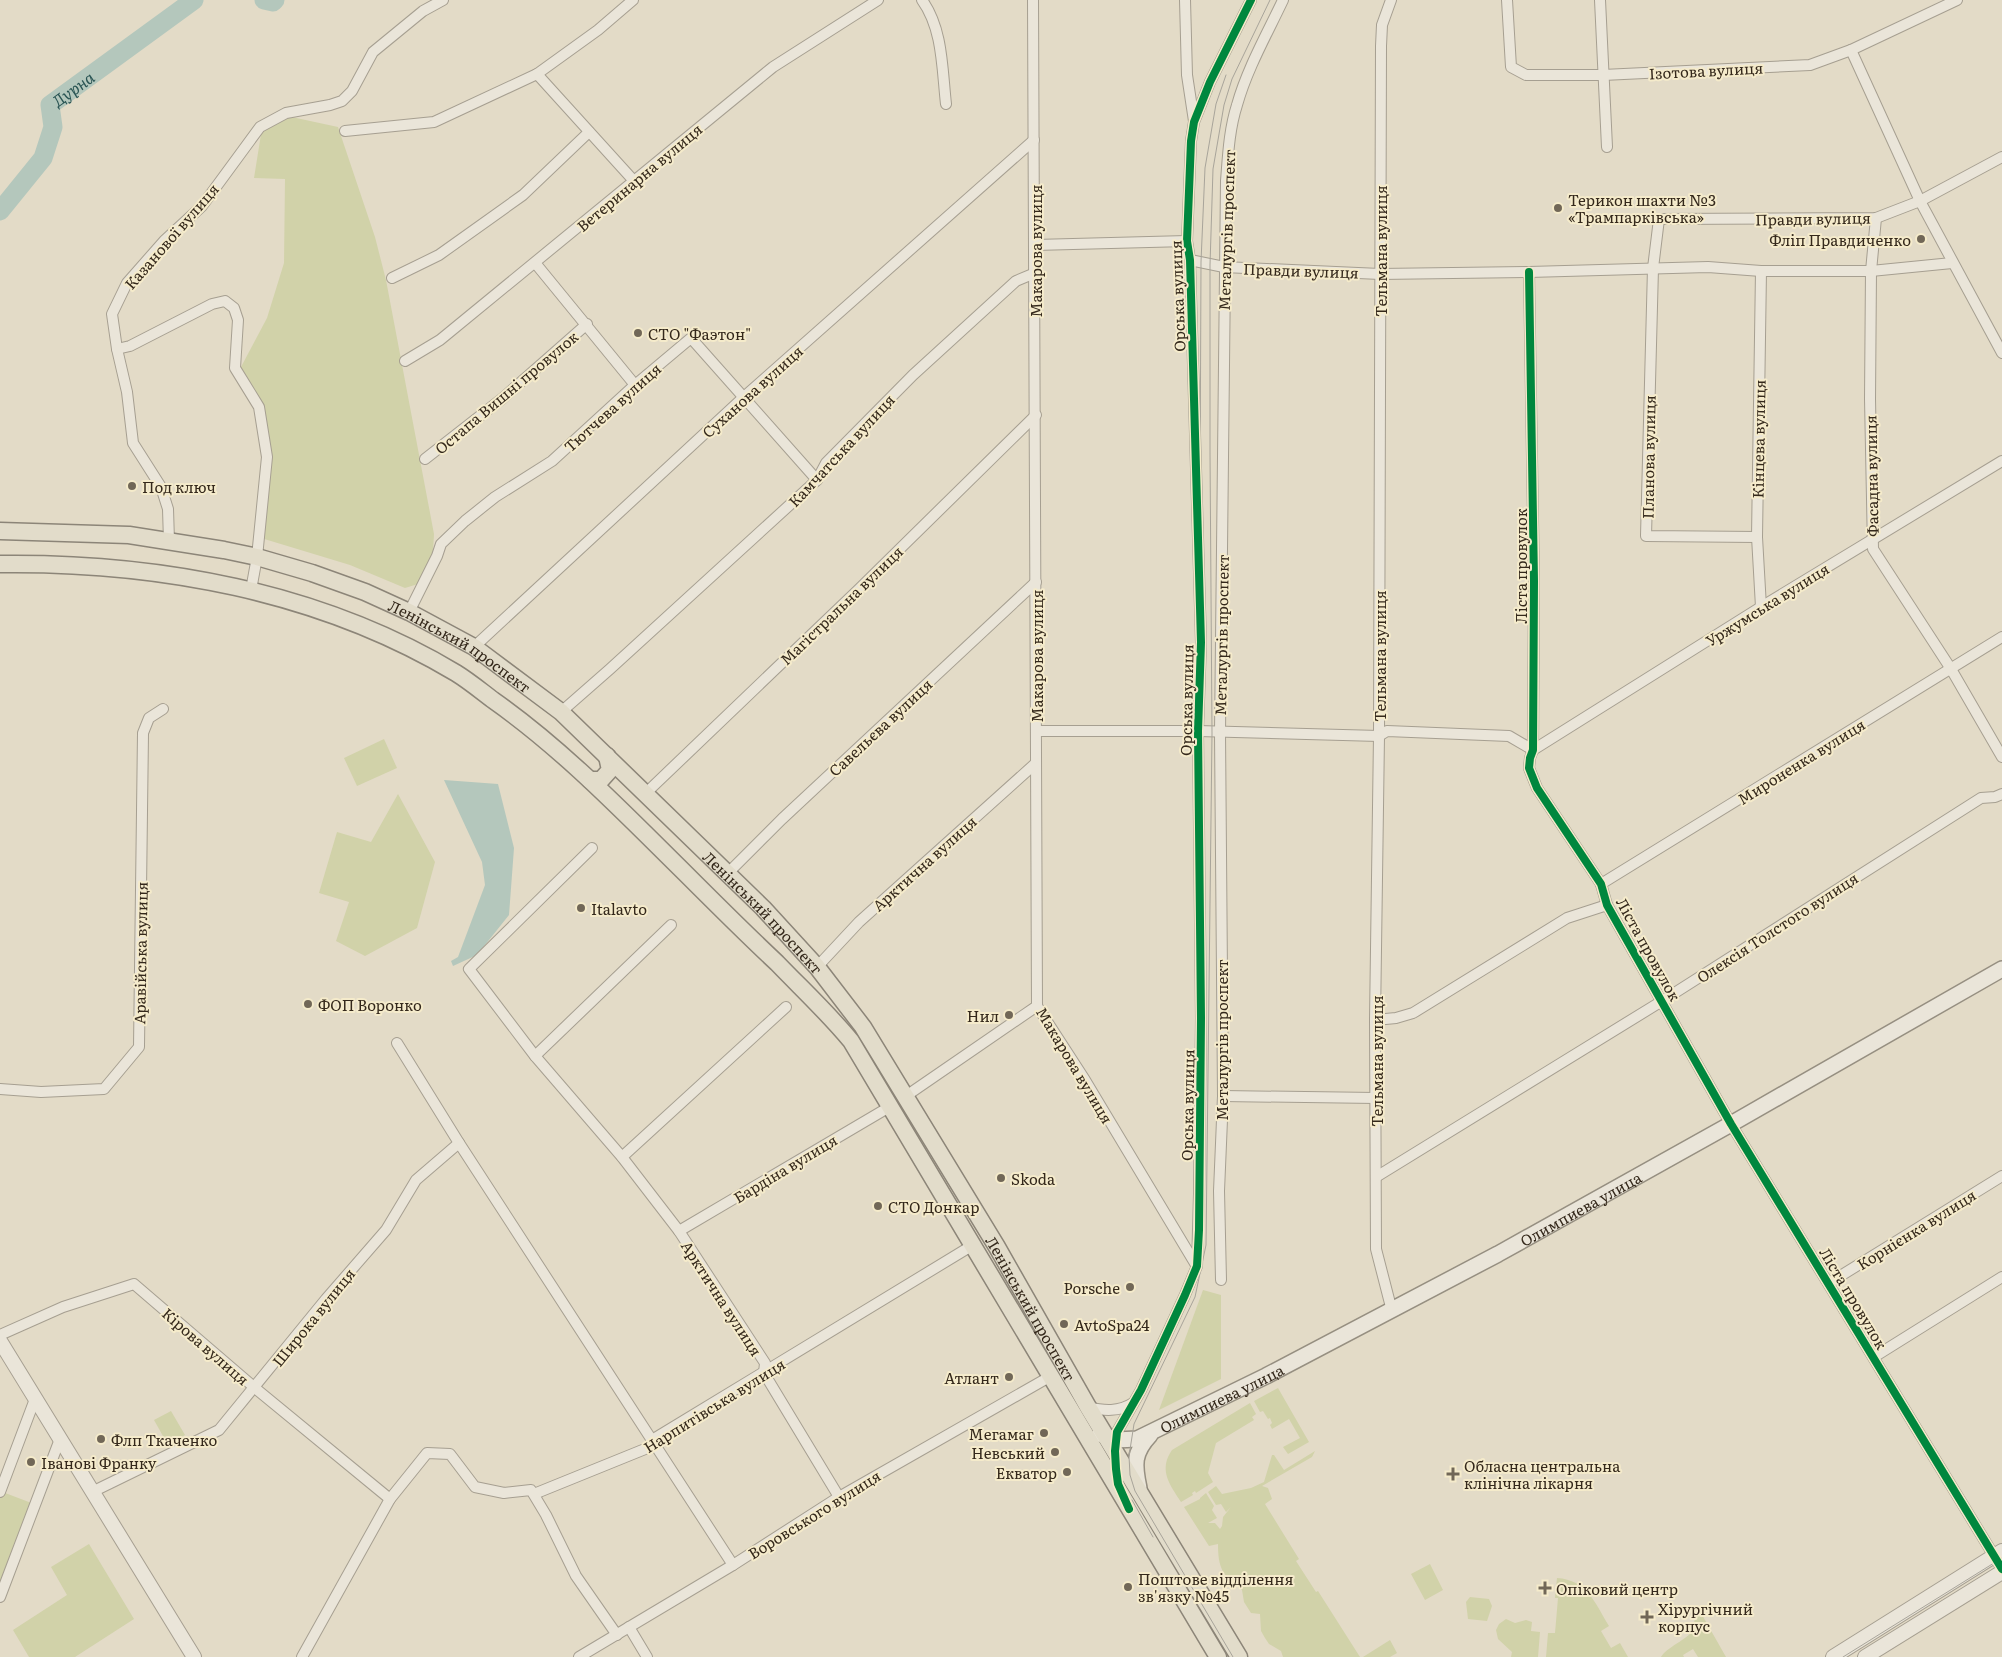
<svg xmlns="http://www.w3.org/2000/svg" width="2002" height="1657" viewBox="0 0 2002 1657" font-family="Literata,serif">
  <style>
    .green { fill: #d1d2a9 }
    .water { fill: #b4c7bc }
    .lines { fill: none; stroke-linecap: round; stroke-linejoin: round }
    .river { stroke: #b4c7bc; stroke-width: 19 }
    .minor-casing { stroke: #a69f91; stroke-width: 12 }
    .tertiary-casing { stroke: #a69f91; stroke-width: 16 }
    .secondary-casing { stroke: #968f81; stroke-width: 18 }
    .primary-casing { stroke: #8c8578; stroke-width: 19 }
    .minor { stroke: #eae5d9; stroke-width: 10 }
    .tertiary { stroke: #eae5d9; stroke-width: 14 }
    .secondary { stroke: #eae5d9; stroke-width: 15 }
    .primary { stroke: #e2dcca; stroke-width: 16 }
    .tram { stroke: #a8a49a; stroke-width: 1 }
    .cycleway-casing { stroke: #f5ebcb; stroke-width: 11 }
    .cycleway { stroke: #00873e; stroke-width: 8 }
    .poi-dot { fill: #716757; stroke: #f5ebcb; stroke-width: 2 }
    .labels { text-anchor: middle; dominant-baseline: central; stroke-width: 4; stroke-linejoin: round; paint-order: stroke }
    .street-label { font-size: 15px; fill: #34281b; stroke: #f5ebcb }
    .poi-label { font-size: 15px; fill: #34281b; stroke: #f5ebcb; text-anchor: start }
    .water-label { font-size: 16px; font-style: italic; fill: #295453; stroke: #f5ebcb }
  </style>
  <rect width="100%" height="100%" fill="#e3dbc7"/>
  <!-- green -->
  <g class="green">
    <polygon points="287,116 338,127 375,237 386,280 434,534 433,552 418,584 405,588 350,565 261,538 271,455 264,405 241,367 267,318 284,263 285,179 254,178 262,128"/>
    <polygon points="384,739 397,768 357,786 344,758"/>
    <polygon points="398,794 435,862 417,928 365,956 336,941 349,902 319,893 337,832 371,842"/>
    <polygon points="1203,1290 1221,1295 1221,1379 1159,1410"/>
    <polygon points="1278,1388 1309,1442 1288,1454 1283,1447 1300,1438 1289,1419 1272,1429 1270,1425 1272,1423 1270,1418 1268,1419 1263,1411 1260,1412 1254,1401"/>
    <path d="M1250,1403L1256,1414L1252,1417L1254,1420L1216,1443L1208,1473L1213,1482L1196,1493L1195,1491L1192,1493L1193,1495L1181,1502C1170,1485 1158,1470 1172,1450Z"/>
    <polygon points="171,1411 185,1435 168,1445 154,1420"/>
    <path d="M1315,1451L1312,1457L1262,1486L1268,1488L1272,1499L1265,1504L1299,1559L1296,1561L1316,1592L1318,1591L1360,1657H1283L1281,1651L1269,1644L1265,1638L1261,1631L1260,1614L1251,1613L1244,1602L1242,1590C1222,1576 1218,1567 1218,1544L1209,1546L1184,1507L1200,1499V1498L1206,1493L1214,1506L1212,1510L1217,1518L1208,1523H1215L1220,1529L1222,1526L1223,1517L1231,1507L1226,1512L1221,1504L1216,1505L1208,1492L1216,1486L1222,1494L1251,1488L1264,1482L1272,1455H1274L1284,1470Z"/>
    <polygon points="0,1491 34,1504 0,1597"/>
    <polygon points="89,1544 134,1619 75,1657 29,1657 13,1630 67,1595 51,1567"/>
    <polygon points="1430,1564 1443,1590 1425,1600 1411,1574"/>
    <path d="M1557,1578C1587,1580 1595,1603 1609,1626L1601,1631L1611,1648L1620,1643L1628,1657H1546L1548,1633H1555L1558,1598H1555Z"/>
    <polygon points="1470,1597 1489,1599 1492,1606 1487,1621 1468,1619 1466,1602"/>
    <path d="M1701,1613L1726,1657H1698L1693,1649L1683,1655L1684,1657H1661C1667,1647 1688,1639 1692,1631C1694,1626 1694,1620 1696,1615Z"/>
    <polygon points="1506,1619 1515,1623 1526,1620 1532,1622 1531,1631 1540,1632 1538,1657 1511,1657 1512,1652 1498,1639 1496,1630 1499,1624"/>
    <polygon points="1390,1640 1397,1653 1390,1657 1363,1657"/>
  </g>
  <!-- water -->
  <polygon class="water" points="444,780 498,784 514,848 509,915 477,955 453,966 451,961 458,957 485,885 482,862"/>
  <g class="lines">
    <!-- river -->
    <g class="river">
      <polyline points="264,0 273,2 275,0"/>
      <path id="s1" d="M0,211L43,158L53,127L50,105L194,0"/>
    </g>
    <!-- minor casing -->
    <g class="minor-casing">
      <g id="minor">
        <path d="M922,0C943,29 942,69 946,104"/>
        <polyline points="1033,0 1037,1006 1085,1080 1196,1265"/>
        <polyline points="1185,0 1187,75 1194,121"/>
        <polyline points="1391,0 1382,25 1381,46 1379,736 1375,1020 1376,1249 1392,1311"/>
        <polyline points="1507,0 1511,67 1526,75 1603,75 1810,65 1851,50 1957,0"/>
        <polyline points="1600,0 1607,147"/>
        <polyline points="1851,50 1920,201 2002,353"/>
        <polyline points="537,74 634,181"/>
        <polyline points="345,131 434,122 537,74 598,30 633,0"/>
        <polyline points="1876,218 1871,271 1870,399 1873,549 1951,669 2002,757"/>
        <polyline points="1035,245 1187,241"/>
        <polyline points="1190,260 1224,267 1380,274 1529,272 1708,267 1761,271 1871,271 1952,263"/>
        <polyline points="536,264 635,385"/>
        <polyline points="1529,272 1534,581 1533,750 1530,758 1529,768 1537,788 1601,884 1607,905 1731,1124 2002,1569"/>
        <polyline points="392,278 439,255 523,195 589,132"/>
        <polyline points="117,349 130,346 212,304 225,301 234,308 238,320 235,368 259,407 267,457 257,557 251,590"/>
        <polyline points="405,361 440,340 773,67 878,0"/>
        <polyline points="425,459 503,398 587,324"/>
        <polyline points="1757,537 1646,536 1653,268 1659,219 1876,218 1920,201 2002,157"/>
        <polyline points="169,541 168,509 161,487 133,443 127,392 117,349 112,314 127,283 164,241 202,206 260,127 286,113 330,105 342,101 352,91 373,52 423,11 443,0"/>
        <polyline points="1761,607 1757,537 1761,271"/>
        <polyline points="409,612 437,556 441,544 465,521 495,497 552,461 635,385 691,338 817,480"/>
        <polyline points="474,647 744,397 1034,140"/>
        <polyline points="561,712 610,669 817,480 826,463 913,375 1016,281 1035,273"/>
        <polyline points="1036,731 1198,731 1379,736 1387,731 1509,736 1533,750 1761,607 2002,461"/>
        <polyline points="646,793 858,590 1036,415"/>
        <polyline points="592,848 469,969 535,1056 622,1157 679,1231 765,1363 764,1373 839,1497"/>
        <polyline points="727,874 782,819 1036,582"/>
        <polyline points="1601,884 2002,637"/>
        <polyline points="817,967 859,922 1036,763"/>
        <polyline points="1375,1020 1396,1018 1413,1013 1567,918 1607,905"/>
        <polyline points="397,1043 459,1143 733,1565"/>
        <polyline points="535,1056 671,925"/>
        <polyline points="0,1089 41,1092 104,1089 139,1047 143,733 149,718 163,709"/>
        <polyline points="906,1096 1037,1006"/>
        <polyline points="1223,1096 1376,1098"/>
        <polyline points="622,1157 786,1007"/>
        <polyline points="1376,1177 1662,1001 1981,798 1995,797 2002,794"/>
        <polyline points="679,1231 891,1106"/>
        <path d="M1221,1280L1219,1191L1223,1096L1220,733L1226,181C1228,156 1229,130 1237,105C1247,69 1267,34 1283,0"/>
        <polyline points="1829,1283 2002,1176"/>
        <polyline points="0,1335 63,1307 134,1284 255,1388 390,1499"/>
        <polyline points="1874,1357 2002,1277"/>
        <path d="M1088,1407C1104,1411 1119,1412 1133,1403"/>
        <polyline points="1116,1445 1117,1432 1141,1390 1185,1295 1197,1266 1199,1194 1201,1018 1198,731 1201,642 1190,260 1187,241 1191,141 1194,122 1210,82 1251,0"/>
        <polyline points="0,1492 35,1399"/>
        <polyline points="92,1492 219,1430 326,1299 386,1230 416,1180 459,1143"/>
        <polyline points="534,1494 650,1447 652,1440 973,1245"/>
        <polyline points="0,1597 60,1439"/>
        <polyline points="629,1627 647,1657"/>
        <polyline points="302,1657 390,1499 427,1453 450,1454 475,1487 504,1493 531,1490 546,1515 576,1576 617,1635"/>
        <polyline points="579,1657 733,1565 839,1497 1051,1376"/>
      </g>
    </g>
    <!-- tertiary casing -->
    <g class="tertiary-casing">
      <g id="tertiary">
        <polyline points="0,1341 194,1657"/>
        <polyline points="1833,1657 2002,1551"/>
        <polyline points="1865,1657 2002,1572"/>
      </g>
    </g>
    <!-- secondary casing -->
    <g class="secondary-casing">
      <g id="secondary">
        <path id="s2" d="M1100,1434L1116,1440L1137,1439L1266,1376L1498,1254L1731,1124L2002,969"/>
        <path d="M1139,1488C1134,1465 1133,1453 1150,1435"/>
      </g>
    </g>
    <!-- primary casing -->
    <g class="primary-casing">
      <g id="primary">
        <path id="s3" d="M0,531L129,535L224,550L257,557L312,573L365,592L409,612L474,647L561,712L763,908L817,967L863,1027L997,1247L1088,1407L1239,1657"/>
        <path d="M0,564C157,562 319,591 456,673C469,681 481,691 493,700C564,750 624,813 686,874C716,904 746,934 777,963C802,989 828,1013 851,1041L1218,1657"/>
        <polyline points="590,780 601,780 610,770 607,756"/>
      </g>
    </g>
    <!-- minor -->
    <use href="#minor" class="minor"/>
    <!-- tertiary -->
    <use href="#tertiary" class="tertiary"/>
    <!-- secondary -->
    <use href="#secondary" class="secondary"/>
    <!-- primary -->
    <use href="#primary" class="primary"/>
    <!-- tram -->
    <g class="tram">
      <polyline points="1201,1157 1199,732 1201,262 1205,168 1216,104 1226,75"/>
      <polyline points="1132,1500 1153,1537"/>
      <polyline points="1233,1657 1135,1491 1130,1475 1129,1456 1134,1424 1195,1297 1206,1245 1212,733 1210,452 1210,265 1213,169 1224,105 1232,79 1270,0"/>
      <polyline points="1843,1657 2002,1558"/>
    </g>
    <!-- cycleway casing -->
    <g class="cycleway-casing">
      <g id="cycleway">
        <polyline points="1529,272 1534,581 1533,750 1530,758 1529,768 1537,788 1601,884 1607,905 1731,1124 2002,1569"/>
        <polyline points="1129,1509 1118,1484 1116,1469 1115,1451 1117,1432 1141,1390 1185,1295 1197,1266 1199,1230 1201,1018 1198,731 1201,642 1190,260 1187,241 1191,141 1194,122 1210,82 1251,0"/>
      </g>
    </g>
    <!-- cycleway -->
    <use href="#cycleway" class="cycleway"/>
  </g>
  <!-- markers -->
  <g class="poi-dot">
    <circle cx="1558" cy="208" r="5"/>
    <circle cx="1921" cy="239" r="5"/>
    <circle cx="638" cy="333" r="5"/>
    <circle cx="132" cy="486" r="5"/>
    <circle cx="581" cy="908" r="5"/>
    <circle cx="308" cy="1004" r="5"/>
    <circle cx="1009" cy="1015" r="5"/>
    <circle cx="1001" cy="1178" r="5"/>
    <circle cx="878" cy="1206" r="5"/>
    <circle cx="1130" cy="1287" r="5"/>
    <circle cx="1064" cy="1324" r="5"/>
    <circle cx="1009" cy="1377" r="5"/>
    <circle cx="1044" cy="1433" r="5"/>
    <circle cx="101" cy="1439" r="5"/>
    <circle cx="1055" cy="1452" r="5"/>
    <circle cx="31" cy="1462" r="5"/>
    <circle cx="1067" cy="1472" r="5"/>
    <path d="M1450.5 1466.5h5v5h5v5h-5v5h-5v-5h-5v-5h5z"/>
    <circle cx="1128" cy="1587" r="5"/>
    <path d="M1542.5 1580.5h5v5h5v5h-5v5h-5v-5h-5v-5h5z"/>
    <path d="M1644.5 1609.5h5v5h5v5h-5v5h-5v-5h-5v-5h5z"/>
  </g>
  <g class="labels">
    <!-- street labels -->
    <g class="street-label">
      <text transform="translate(1706 70) rotate(-3)">Ізотова вулиця</text>
      <text transform="translate(639 177) rotate(-40)">Ветеринарна вулиця</text>
      <text transform="translate(1813 218) rotate(-1)">Правди вулиця</text>
      <text transform="translate(1226 230) rotate(-88)">Металургів проспект</text>
      <text transform="translate(171 236) rotate(-49)">Казанової вулиця</text>
      <text transform="translate(1035 251) rotate(-90)">Макарова вулиця</text>
      <text transform="translate(1380 251) rotate(-90)">Тельмана вулиця</text>
      <text transform="translate(1301 270) rotate(2)">Правди вулиця</text>
      <text transform="translate(1177 296) rotate(-92)">Орська вулиця</text>
      <text transform="translate(752 391) rotate(-42)">Суханова вулиця</text>
      <text transform="translate(506 392) rotate(-40)">Остапа Вишні провулок</text>
      <text transform="translate(612 407) rotate(-42)">Тютчева вулиця</text>
      <text transform="translate(1758 439) rotate(-89)">Кінцева вулиця</text>
      <text transform="translate(841 450) rotate(-47)">Камчатська вулиця</text>
      <text transform="translate(1648 457) rotate(-89)">Планова вулиця</text>
      <text transform="translate(1871 476) rotate(-91)">Фасадна вулиця</text>
      <text transform="translate(1520 566) rotate(-90)">Ліста провулок</text>
      <text transform="translate(1767 604) rotate(-32)">Уржумська вулиця</text>
      <text transform="translate(841 605) rotate(-44)">Магістральна вулиця</text>
      <text transform="translate(1221 635) rotate(-89)">Металургів проспект</text>
      <text stroke="none"><textPath href="#s3" startOffset="482">Ленінський проспект</textPath></text>
      <text transform="translate(1036 656) rotate(-90)">Макарова вулиця</text>
      <text transform="translate(1379 656) rotate(-90)">Тельмана вулиця</text>
      <text transform="translate(1186 700) rotate(-89)">Орська вулиця</text>
      <text transform="translate(880 727) rotate(-43)">Савельєва вулиця</text>
      <text transform="translate(1801 761) rotate(-32)">Мироненка вулиця</text>
      <text transform="translate(924 863) rotate(-42)">Арктична вулиця</text>
      <text stroke="none"><textPath href="#s3" startOffset="888">Ленінський проспект</textPath></text>
      <text transform="translate(1777 927) rotate(-33)">Олексія Толстого вулиця</text>
      <text transform="translate(1649 949) rotate(61)">Ліста провулок</text>
      <text transform="translate(140 953) rotate(-89)">Аравійська вулиця</text>
      <text transform="translate(1221 1040) rotate(-90)">Металургів проспект</text>
      <text transform="translate(1376 1061) rotate(-90)">Тельмана вулиця</text>
      <text transform="translate(1075 1065) rotate(59)">Макарова вулиця</text>
      <text transform="translate(1187 1105) rotate(-89)">Орська вулиця</text>
      <text transform="translate(785 1168) rotate(-31)">Бардіна вулиця</text>
      <text stroke="none"><textPath href="#s2" startOffset="538">Олимпиева улица</textPath></text>
      <text transform="translate(1916 1229) rotate(-32)">Корнієнка вулиця</text>
      <text transform="translate(722 1298) rotate(57)">Арктична вулиця</text>
      <text transform="translate(1854 1298) rotate(59)">Ліста провулок</text>
      <text stroke="none"><textPath href="#s3" startOffset="1368">Ленінський проспект</textPath></text>
      <text transform="translate(313 1317) rotate(-51)">Широка вулиця</text>
      <text transform="translate(206 1346) rotate(41)">Кірова вулиця</text>
      <text stroke="none"><textPath href="#s2" startOffset="132">Олимпиева улица</textPath></text>
      <text transform="translate(714 1405) rotate(-32)">Нарпитівська вулиця</text>
      <text transform="translate(814 1514) rotate(-32)">Воровського вулиця</text>
    </g>
    <!-- poi labels -->
    <g class="poi-label">
      <text x="1568" y="199">Терикон шахти №3<tspan x="1568" dy="17">«Трампарківська»</tspan></text>
      <text x="1911" y="239" text-anchor="end">Фліп Правдиченко</text>
      <text x="648" y="333">СТО "Фаэтон"</text>
      <text x="142" y="486">Под ключ</text>
      <text x="591" y="908">Italavto</text>
      <text x="318" y="1004">ФОП Воронко</text>
      <text x="999" y="1015" text-anchor="end">Нил</text>
      <text x="1011" y="1178">Skoda</text>
      <text x="888" y="1206">СТО Донкар</text>
      <text x="1120" y="1287" text-anchor="end">Porsche</text>
      <text x="1074" y="1324">AvtoSpa24</text>
      <text x="999" y="1377" text-anchor="end">Атлант</text>
      <text x="1034" y="1433" text-anchor="end">Мегамаг</text>
      <text x="111" y="1439">Флп Ткаченко</text>
      <text x="1045" y="1452" text-anchor="end">Невський</text>
      <text x="41" y="1462">Іванові Франку</text>
      <text x="1464" y="1465">Обласна центральна<tspan x="1464" dy="17">клінічна лікарня</tspan></text>
      <text x="1057" y="1472" text-anchor="end">Екватор</text>
      <text x="1138" y="1578">Поштове відділення<tspan x="1138" dy="17">зв'язку №45</tspan></text>
      <text x="1556" y="1588">Опіковий центр</text>
      <text x="1658" y="1608">Хірургічний<tspan x="1658" dy="17">корпус</tspan></text>
    </g>
    <!-- water labels -->
    <g class="water-label">
      <text stroke="none"><textPath href="#s1" startOffset="151">Дурна</textPath></text>
    </g>
  </g>
</svg>
